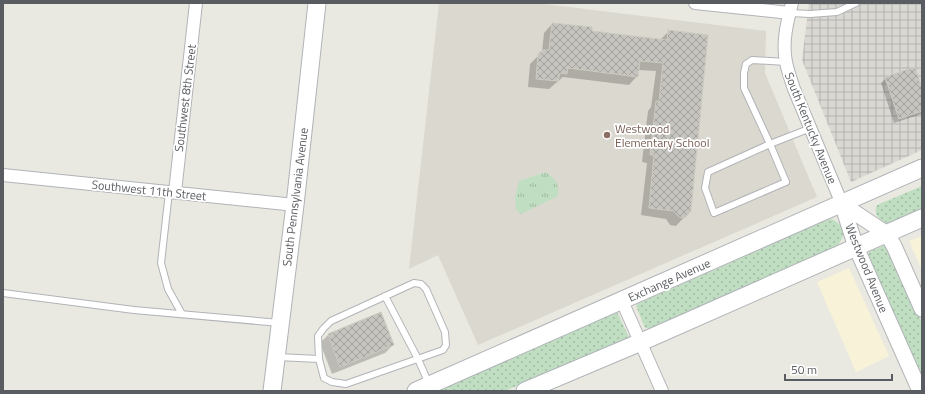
<svg xmlns="http://www.w3.org/2000/svg" width="925" height="394" viewBox="0 0 925 394" font-family="'Titillium Web',sans-serif">
  <style>
    .commercial { fill: #f8f3d8 }
    .industrial { fill: url(#industrial-grid) }
    .education { fill: #dad8cf }
    .grass { fill: url(#grass-dots) }
    .park { fill: url(#park-tufts) }
    .shadow { fill: #0003 }
    .building { fill: url(#building-cross-hatch); stroke: #cecbc0 }
    .lines { fill: none; stroke-linecap: round; stroke-linejoin: round }
    .service-casing { stroke: #b1b3b7; stroke-width: 8 }
    .minor-casing { stroke: #b1b3b7; stroke-width: 14 }
    .tertiary-casing { stroke: #b1b3b7; stroke-width: 17 }
    .secondary-casing { stroke: #b0b3b7; stroke-width: 19 }
    .service { stroke: #fff; stroke-width: 6 }
    .minor { stroke: #fff; stroke-width: 12 }
    .tertiary { stroke: #fff; stroke-width: 15 }
    .secondary { stroke: #fff; stroke-width: 17 }
    .education-dot { fill: #8d6e63; stroke: #fff; stroke-width: 1.5 }
    .labels { text-anchor: middle; dominant-baseline: central; stroke-width: 3.5; stroke-linejoin: round; paint-order: stroke }
    .street-label { font-size: 12px; fill: #595c60; stroke: #fff }
    .education-label { font-size: 12px; fill: #785e54; stroke: #fff; text-anchor: start }
  </style>
  <defs>
    <pattern id="industrial-grid" width="8" height="8" patternUnits="userSpaceOnUse"><rect width="8" height="8" fill="#d9d8d3"/><path d="M0 4h8M4 0v8" fill="none" stroke="#b3b2af"/></pattern>
    <pattern id="grass-dots" width="8" height="8" patternUnits="userSpaceOnUse"><rect width="8" height="8" fill="#c0dfc2"/><path d="M2 2h.1M6 6h.1" fill="none" stroke="#9fb8a1" stroke-width="1.8" stroke-linecap="round"/></pattern>
    <pattern id="park-tufts" width="24" height="20" patternUnits="userSpaceOnUse"><rect width="24" height="20" fill="#c0dfc2"/><path d="M3 7l-1-3M5 7V3M7 7l1-3M15 17l-1-3M17 17v-4M19 17l1-3" fill="none" stroke="#9fb8a1"/></pattern>
    <pattern id="building-cross-hatch" width="8" height="8" patternUnits="userSpaceOnUse"><rect width="8" height="8" fill="#c6c4be"/><path d="M0 0l8 8M0 8l8-8" fill="none" stroke="#a4a29e"/></pattern>
  </defs>
  <rect width="100%" height="100%" fill="#eae9e1"/>
  <!-- commercial -->
  <g class="commercial">
    <polygon points="922,236 922,270 909,241"/>
    <polygon points="849,268 889,356 856,372 817,282"/>
  </g>
  <!-- industrial -->
  <polygon class="industrial" points="809,3 922,3 922,150 851,182 802,60"/>
  <!-- education -->
  <polygon class="education" points="439,3 536,3 766,31 765,73 817,197 478,345 438,255 409,269"/>
  <!-- grass -->
  <g class="grass">
    <path d="M922,186V210C915,213 896,223 889,223C885,223 881,220 878,217C875,214 875,210 877,205Z"/>
    <path d="M832,219C845,226 847,235 837,246L652,328H645L636,306L637,304L827,220Z"/>
    <polygon points="885,245 889,247 922,323 922,381 868,256 869,252"/>
    <polygon points="617,312 629,337 505,391 439,391 443,389"/>
  </g>
  <!-- park -->
  <path class="park" d="M546,172C556,180 559,183 558,196L521,214L516,210L515,197L519,181Z"/>
  <!-- shadow -->
  <g class="shadow">
    <polygon points="552,24 591,32 660,40 669,31 690,211 676,226 670,225 666,219 641,215 647,163 642,162 648,111 651,107 656,71 638,70 637,76 629,85 563,77 549,89 528,87 530,64 542,52 544,33"/>
    <polygon points="886,78 922,92 922,114 894,123 881,83"/>
    <polygon points="381,313 393,345 385,353 332,374 320,343 328,335"/>
  </g>
  <!-- building -->
  <g class="building">
    <polygon points="552,23 592,27 592,31 667,40 668,30 708,35 691,211 685,218 679,217 674,211 649,208 654,155 650,155 656,101 659,102 663,63 640,61 638,77 568,68 567,74 560,73 558,81 536,79 538,54 543,50 549,50"/>
    <polygon points="915,67 922,88 922,111 899,119 885,77"/>
    <polygon points="381,312 394,345 340,367 328,334"/>
  </g>
  <g class="lines">
    <!-- service casing -->
    <g class="service-casing">
      <g id="service">
        <polyline points="790,13 810,14 837,12 856,3"/>
        <polyline points="786,62 752,60 746,64 744,73 744,88 770,144 811,128"/>
        <polygon points="770,144 786,182 714,213 705,188 708,172"/>
        <polyline points="169,192 161,263 168,289 182,314"/>
        <polygon points="414,283 421,284 426,289 445,332 446,345 443,350 346,384 332,382 324,378 319,359 318,336 323,329 331,321"/>
        <polyline points="3,293 134,310 280,323"/>
        <polyline points="385,296 418,359 429,384"/>
        <polyline points="277,357 319,359"/>
      </g>
    </g>
    <!-- minor casing -->
    <g class="minor-casing">
      <g id="minor">
        <polyline points="695,3 790,13"/>
        <path d="M792,3C787,22 782,43 786,62C788,72 791,80 794,89L842,204"/>
        <polyline points="3,175 295,205"/>
        <polyline points="175,192 196,3"/>
        <polyline points="622,301 662,391"/>
      </g>
    </g>
    <!-- tertiary casing -->
    <g class="tertiary-casing">
      <g id="tertiary">
        <polyline points="842,204 856,247 920,391"/>
        <polyline points="842,204 887,234 894,246 922,309"/>
      </g>
    </g>
    <!-- secondary casing -->
    <g class="secondary-casing">
      <g id="secondary">
        <polyline points="272,391 295,205 317,3"/>
        <polyline points="416,391 922,168"/>
        <polyline points="525,391 641,342 922,218"/>
      </g>
    </g>
    <!-- service -->
    <use href="#service" class="service"/>
    <!-- minor -->
    <use href="#minor" class="minor"/>
    <!-- tertiary -->
    <use href="#tertiary" class="tertiary"/>
    <!-- secondary -->
    <use href="#secondary" class="secondary"/>
  </g>
  <!-- markers -->
  <circle class="education-dot" cx="607" cy="135" r="4"/>
  <g class="labels">
    <!-- street labels -->
    <g class="street-label">
      <text transform="translate(185 98) rotate(-83)">Southwest 8th Street</text>
      <text transform="translate(811 128) rotate(68)">South Kentucky Avenue</text>
      <text transform="translate(149 190) rotate(6)">Southwest 11th Street</text>
      <text transform="translate(295 197) rotate(-83)">South Pennsylvania Avenue</text>
      <text transform="translate(867 268) rotate(68)">Westwood Avenue</text>
      <text transform="translate(669 280) rotate(-24)">Exchange Avenue</text>
    </g>
    <!-- education labels -->
    <g class="education-label">
      <text x="615" y="128">Westwood<tspan x="615" dy="14">Elementary School</tspan></text>
    </g>
  </g>
  <!-- border -->
  <rect width="925" height="394" fill="none" stroke="#595c60" stroke-width="8"/>
  <!-- scale -->
  <path d="M785 374v6h107v-6" fill="none" stroke="#595c60" stroke-width="2"/>
  <text x="791" y="374" font-size="12" fill="#595c60" stroke="#ffffff" stroke-width="3" paint-order="stroke">50 m</text>
</svg>
